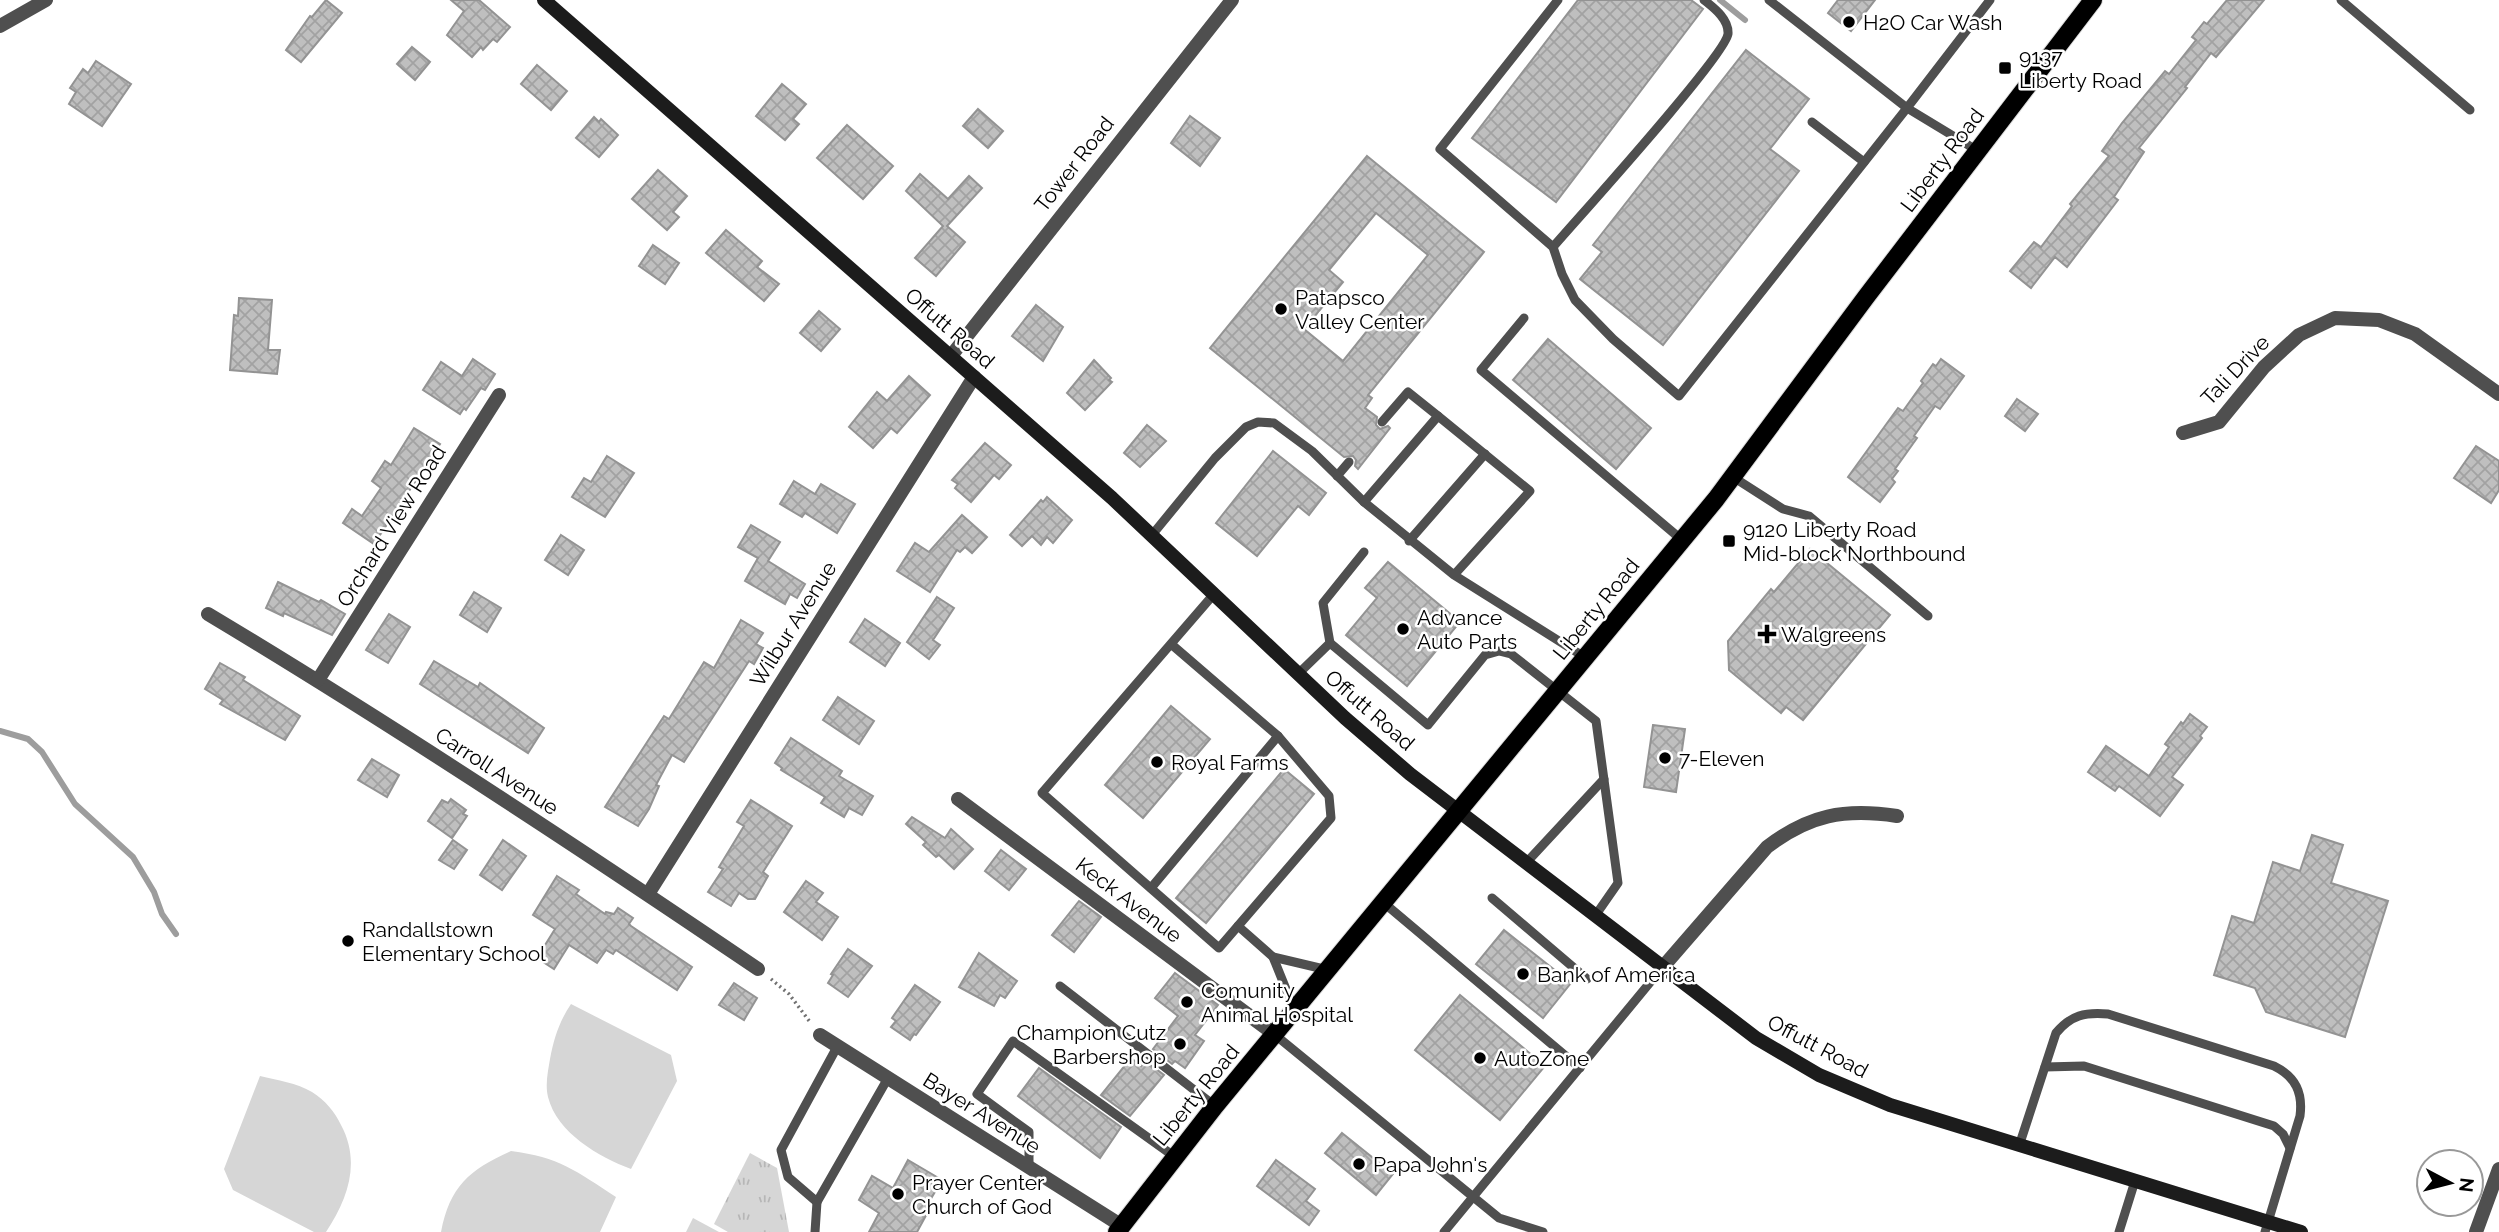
<svg xmlns="http://www.w3.org/2000/svg" width="2499" height="1232" viewBox="0 0 2499 1232" font-family="Raleway,sans-serif">
  <style>
    .grass { fill: url(#grass-tufts) }
    .pitch { fill: #d6d6d6 }
    .lines { fill: none; stroke-linecap: round; stroke-linejoin: round }
    .stream { stroke: #9d9d9d; stroke-width: 6 }
    .building { fill: url(#building-cross-hatch); stroke: #939393; stroke-width: 2; fill-rule: evenodd }
    .primary-casing { stroke: #dbdbdb; stroke-width: 20 }
    .path { stroke: #717171; stroke-width: 3.5; stroke-dasharray: 2 3.5; stroke-linecap: butt }
    .lane { stroke: #4f4f4f; stroke-width: 9 }
    .street { stroke: #4f4f4f; stroke-width: 14 }
    .secondary { stroke: #1c1c1c; stroke-width: 14 }
    .primary { stroke: #000; stroke-width: 18 }
    .poi-dot { fill: #000; stroke: #fff; stroke-width: 2.5 }
    .labels { text-anchor: middle; dominant-baseline: central; stroke-width: 5; stroke-linejoin: round; paint-order: stroke }
    .poi-label { font-size: 21px; fill: #000; stroke: #fff; text-anchor: start }
    .street-label { font-size: 21px; fill: #000; stroke: #fff }
  </style>
  <defs>
    <pattern id="grass-tufts" width="24" height="20" patternUnits="userSpaceOnUse" patternTransform="scale(1.75)"><rect width="24" height="20" fill="#d6d6d6"/><path d="M3 7l-1-3M5 7V3M7 7l1-3M15 17l-1-3M17 17v-4M19 17l1-3" fill="none" stroke="#b6b6b6"/></pattern>
    <pattern id="building-cross-hatch" width="8" height="8" patternUnits="userSpaceOnUse" patternTransform="scale(1.75)"><rect width="8" height="8" fill="#bfbfbf"/><path d="M0 0l8 8M0 8l8-8" fill="none" stroke="#a2a2a2"/></pattern>
  </defs>
  <rect width="100%" height="100%" fill="#fff"/>
  <!-- grass -->
  <polygon class="grass" points="750,1153 777,1168 789,1232 728,1232 714,1224"/>
  <!-- pitch -->
  <g class="pitch">
    <path d="M571,1004L671,1055L677,1081L631,1169C599,1157 557,1133 548,1097C545,1085 548,1071 550,1059C554,1038 559,1022 571,1004Z"/>
    <path d="M260,1076C277,1080 297,1083 312,1092C325,1100 335,1112 341,1125C361,1162 348,1199 326,1232H314L233,1190L224,1169Z"/>
    <path d="M511,1151C559,1157 576,1171 616,1197L600,1232H441C450,1186 469,1170 511,1151Z"/>
    <polygon points="693,1218 719,1232 686,1232"/>
  </g>
  <g class="lines">
    <!-- stream -->
    <g class="stream">
      <polyline points="1720,0 1745,20"/>
      <polyline points="0,731 28,739 42,752 75,804 133,857 154,892 162,914 176,934"/>
    </g>
  </g>
  <!-- building -->
  <g class="building">
    <polygon points="326,0 342,13 301,62 286,50 310,16 312,17"/>
    <polygon points="451,0 479,0 510,27 497,42 493,39 483,50 481,47 472,57 447,35 464,11"/>
    <polygon points="1578,0 1691,0 1703,9 1556,202 1472,138"/>
    <polygon points="1838,0 1875,0 1851,31 1828,13"/>
    <polygon points="2227,0 2264,0 2216,57 2211,53 2185,87 2187,88 2139,148 2144,152 2114,197 2118,200 2067,267 2055,257 2031,288 2010,271 2034,242 2041,247 2072,206 2070,204 2109,156 2102,151 2122,123 2165,71 2169,74 2196,40 2192,37 2204,22 2207,24"/>
    <polygon points="412,47 430,62 415,80 397,64"/>
    <polygon points="1746,50 1809,99 1770,149 1799,171 1663,345 1580,279 1602,252 1593,245"/>
    <polygon points="96,61 131,84 102,126 69,104 76,92 70,88 83,69 88,73"/>
    <polygon points="537,65 567,91 551,110 521,84"/>
    <polygon points="782,84 806,104 793,119 799,124 785,140 756,116"/>
    <polygon points="978,109 1003,131 988,148 963,126"/>
    <polygon points="1190,116 1220,138 1200,166 1171,143"/>
    <polygon points="594,117 599,122 601,119 618,135 599,157 576,138"/>
    <polygon points="847,125 893,166 863,199 817,158"/>
    <path d="M1367,156L1484,252L1368,395L1372,398L1365,408L1377,417L1376,425L1380,429L1388,426L1390,428L1358,469L1355,466L1356,460L1353,456L1344,457L1210,348ZM1376,213L1428,255L1343,361L1304,329L1343,282L1329,270Z"/>
    <polygon points="658,170 687,196 673,212 679,217 667,230 632,199"/>
    <polygon points="920,174 948,199 969,176 982,188 947,226 965,242 936,276 915,258 943,226 906,191"/>
    <polygon points="726,230 762,261 757,267 779,284 764,301 706,253"/>
    <polygon points="653,245 679,263 665,284 639,266"/>
    <polygon points="239,298 272,300 268,350 280,350 277,374 230,370 234,315 238,316"/>
    <polygon points="1036,305 1063,327 1043,361 1012,336"/>
    <polygon points="819,311 840,329 821,351 800,333"/>
    <polygon points="1548,339 1651,428 1616,469 1513,380"/>
    <polygon points="473,359 495,374 485,390 481,388 466,410 464,408 460,414 423,390 441,362 462,376"/>
    <polygon points="1941,359 1964,376 1940,409 1935,406 1914,436 1917,438 1895,469 1898,471 1892,479 1895,482 1880,502 1848,477 1898,408 1903,411 1923,383 1921,381 1933,364 1936,366"/>
    <polygon points="1094,360 1111,378 1109,380 1112,382 1085,410 1067,393"/>
    <polygon points="909,376 930,395 897,433 891,428 873,448 849,427 877,392 887,401"/>
    <polygon points="2017,399 2038,414 2025,431 2005,416"/>
    <polygon points="1147,425 1166,441 1140,467 1124,453"/>
    <polygon points="414,428 440,444 374,544 343,523 352,509 362,516 381,488 372,481 385,461 391,465"/>
    <polygon points="985,443 1011,465 999,479 994,475 971,502 955,488 958,484 952,480"/>
    <polygon points="2476,446 2499,461 2499,490 2491,503 2454,478"/>
    <polygon points="1273,451 1326,493 1309,515 1298,506 1257,556 1216,523"/>
    <polygon points="607,456 634,473 605,517 572,497 584,478 591,482"/>
    <polygon points="794,481 815,494 821,484 855,504 837,533 805,513 802,517 780,504"/>
    <polygon points="1047,497 1072,520 1053,543 1047,537 1041,545 1032,536 1022,546 1010,535 1041,500 1043,502"/>
    <polygon points="962,515 987,537 972,553 965,547 960,552 957,550 930,592 897,571 915,543 929,552"/>
    <polygon points="751,525 780,542 768,561 805,584 797,598 790,594 785,604 745,581 758,558 738,547"/>
    <polygon points="561,535 584,550 568,575 545,560"/>
    <polygon points="1810,549 1890,615 1803,720 1786,707 1781,713 1729,670 1728,641 1771,589 1774,592"/>
    <polygon points="1388,562 1460,622 1407,686 1346,635 1377,598 1365,588"/>
    <polygon points="278,582 319,602 321,600 345,614 332,635 284,613 283,616 266,608"/>
    <polygon points="474,592 501,608 487,632 460,615"/>
    <polygon points="937,597 954,608 933,640 940,645 929,659 907,642"/>
    <polygon points="389,614 410,627 388,663 366,650"/>
    <polygon points="865,619 900,643 885,666 850,642"/>
    <polygon points="741,620 763,633 756,644 763,648 754,664 749,661 684,762 672,755 656,785 659,786 649,809 638,826 605,807 664,716 669,719 704,662 714,668"/>
    <polygon points="434,661 478,687 480,683 544,728 528,753 420,684"/>
    <polygon points="220,663 245,677 243,680 300,716 285,740 220,704 223,700 205,689"/>
    <polygon points="838,697 874,721 859,744 823,720"/>
    <polygon points="1171,706 1210,739 1143,818 1105,785"/>
    <polygon points="2190,714 2207,727 2200,736 2202,738 2172,777 2183,785 2160,816 2119,786 2115,791 2088,772 2106,746 2149,776 2169,747 2165,744 2181,722 2183,724"/>
    <polygon points="1653,725 1685,729 1676,792 1644,787"/>
    <polygon points="791,738 842,771 839,776 873,796 862,815 849,808 844,817 821,803 825,797 781,770 782,768 775,763"/>
    <polygon points="372,759 399,775 387,797 358,780"/>
    <polygon points="1284,769 1314,794 1206,923 1176,898"/>
    <polygon points="451,799 466,810 463,814 467,816 452,838 428,821 442,800 448,803"/>
    <polygon points="751,800 792,826 763,872 768,876 755,899 748,899 739,893 731,906 708,892 723,869 719,867 744,826 737,822"/>
    <polygon points="912,817 945,838 951,829 973,849 954,869 939,855 936,857 923,845 926,842 906,824"/>
    <polygon points="2312,835 2343,845 2331,883 2388,901 2345,1037 2266,1012 2255,988 2214,975 2232,916 2254,923 2273,862 2300,871"/>
    <polygon points="453,840 467,850 454,869 439,860"/>
    <polygon points="503,840 526,856 502,890 480,875"/>
    <polygon points="1001,850 1026,869 1009,890 985,871"/>
    <polygon points="557,876 579,890 576,894 605,914 606,912 614,914 618,908 633,918 629,924 631,926 692,967 677,990 616,950 613,954 606,950 597,963 569,945 554,969 537,958 555,929 533,915"/>
    <polygon points="806,881 823,893 816,902 838,917 822,940 784,912"/>
    <polygon points="1079,901 1101,917 1074,952 1052,935"/>
    <polygon points="1504,930 1571,983 1543,1018 1476,964"/>
    <polygon points="848,949 872,966 848,997 828,983 833,975 831,974"/>
    <polygon points="979,953 1017,981 1005,998 1000,995 994,1006 959,987"/>
    <polygon points="1175,973 1218,1005 1195,1035 1204,1041 1185,1068 1175,1061 1172,1064 1153,1049 1178,1016 1155,998"/>
    <polygon points="734,983 757,998 744,1020 719,1005"/>
    <polygon points="915,985 940,1002 916,1035 914,1034 910,1040 891,1027 896,1021 892,1018"/>
    <polygon points="1460,995 1545,1066 1500,1120 1415,1050"/>
    <polygon points="1131,1058 1141,1066 1145,1061 1164,1075 1130,1116 1101,1095"/>
    <polygon points="1039,1068 1121,1127 1100,1158 1018,1096"/>
    <polygon points="1342,1133 1393,1174 1376,1195 1325,1153"/>
    <polygon points="908,1160 942,1180 926,1207 929,1210 917,1232 869,1232 879,1213 859,1200 872,1176 893,1188"/>
    <polygon points="1276,1160 1315,1189 1306,1201 1319,1211 1309,1225 1257,1186"/>
  </g>
  <g class="lines">
    <!-- primary casing -->
    <g class="primary-casing">
      <polyline id="primary" points="1117,1232 1215,1106 1716,499 1866,297 2093,0"/>
    </g>
    <!-- path -->
    <polyline class="path" points="771,979 789,994 810,1022"/>
    <!-- lane -->
    <g class="lane">
      <polyline points="1558,0 1440,149 1553,247 1562,274 1575,300 1613,339 1679,396 1907,108 1769,0"/>
      <polyline points="2341,0 2470,110"/>
      <polyline points="1812,122 1864,162"/>
      <polyline points="1978,151 1907,108 1990,0"/>
      <path d="M1553,247C1578,218 1725,56 1728,34C1729,19 1714,8 1704,0"/>
      <polyline points="1524,318 1481,370 1682,540"/>
      <polyline points="1382,422 1408,392 1438,416"/>
      <polyline points="1337,476 1349,462"/>
      <polyline points="1733,477 1783,509 1809,516 1928,616"/>
      <polyline points="1152,535 1215,458 1246,427 1258,422 1274,423 1312,451 1364,502"/>
      <polyline points="1409,541 1485,454"/>
      <polyline points="1454,575 1530,491 1438,416 1364,502 1454,575 1586,658"/>
      <polyline points="1330,643 1323,603 1364,552"/>
      <polyline points="1171,644 1278,736 1329,796 1331,818 1219,948 1042,793 1214,594"/>
      <polyline points="1298,674 1330,643 1428,725 1485,655 1499,651 1511,654 1596,721 1618,883 1595,916"/>
      <polyline points="1527,862 1604,779"/>
      <polyline points="1151,888 1278,736"/>
      <polyline points="1492,898 1587,979"/>
      <polyline points="1384,903 1580,1068"/>
      <polyline points="1238,926 1273,957 1294,1009"/>
      <polyline points="1273,957 1328,970"/>
      <polyline points="1060,986 1215,1106"/>
      <polyline points="1274,1034 1499,1218 1543,1232"/>
      <polyline points="837,1047 781,1150 788,1177 817,1202 888,1078"/>
      <polyline points="2045,1067 2084,1066 2274,1126 2283,1134 2290,1148"/>
      <path d="M2019,1146L2056,1033C2071,1015 2085,1012 2108,1014L2274,1066C2296,1077 2303,1093 2300,1116L2265,1232"/>
      <polyline points="1029,1168 1029,1132 977,1094 1013,1041 1175,1157"/>
      <polyline points="815,1232 817,1202"/>
      <polyline points="1444,1232 1662,968"/>
      <polyline points="2119,1232 2135,1181"/>
    </g>
    <!-- street -->
    <g class="street">
      <polyline points="0,26 46,0"/>
      <polyline points="951,356 1232,0"/>
      <polyline points="2183,433 2219,422 2264,367 2299,335 2335,318 2379,320 2415,334 2499,394"/>
      <path d="M208,614C395,726 578,847 758,969"/>
      <polyline points="318,680 499,395"/>
      <polyline points="958,799 1274,1034"/>
      <polyline points="648,894 974,377"/>
      <path d="M1662,968L1767,847C1809,815 1844,808 1897,816"/>
      <polyline points="820,1035 1122,1226"/>
      <polyline points="2476,1232 2499,1169"/>
    </g>
    <!-- secondary -->
    <polyline class="secondary" points="544,0 1112,498 1345,718 1410,774 1756,1038 1819,1075 1890,1105 2301,1232"/>
    <!-- primary -->
    <use href="#primary" class="primary"/>
  </g>
  <!-- markers -->
  <g class="poi-dot">
    <circle cx="1849" cy="22" r="7"/>
    <rect x="1998" y="61" width="14" height="14" rx="3.5"/>
    <circle cx="1281" cy="309" r="7"/>
    <rect x="1722" y="534" width="14" height="14" rx="3.5"/>
    <circle cx="1403" cy="629" r="7"/>
    <path d="M1763.5 623.5h7v7h7v7h-7v7h-7v-7h-7v-7h7z"/>
    <circle cx="1665" cy="758" r="7"/>
    <circle cx="1157" cy="762" r="7"/>
    <circle cx="348" cy="941" r="7"/>
    <circle cx="1523" cy="974" r="7"/>
    <circle cx="1187" cy="1002" r="7"/>
    <circle cx="1180" cy="1044" r="7"/>
    <circle cx="1480" cy="1058" r="7"/>
    <circle cx="1359" cy="1164" r="7"/>
    <circle cx="898" cy="1194" r="7"/>
  </g>
  <g class="labels">
    <!-- poi labels -->
    <g class="poi-label">
      <text x="1863" y="22">H2O Car Wash</text>
      <text x="2019" y="56">9137<tspan x="2019" dy="24">Liberty Road</tspan></text>
      <text x="1295" y="297">Patapsco<tspan x="1295" dy="24">Valley Center</tspan></text>
      <text x="1743" y="529">9120 Liberty Road<tspan x="1743" dy="24">Mid-block Northbound</tspan></text>
      <text x="1417" y="617">Advance<tspan x="1417" dy="24">Auto Parts</tspan></text>
      <text x="1781" y="634">Walgreens</text>
      <text x="1679" y="758">7-Eleven</text>
      <text x="1171" y="762">Royal Farms</text>
      <text x="362" y="929">Randallstown<tspan x="362" dy="24">Elementary School</tspan></text>
      <text x="1537" y="974">Bank of America</text>
      <text x="1201" y="990">Comunity<tspan x="1201" dy="24">Animal Hospital</tspan></text>
      <text x="1166" y="1032" text-anchor="end">Champion Cutz<tspan x="1166" dy="24">Barbershop</tspan></text>
      <text x="1494" y="1058">AutoZone</text>
      <text x="1373" y="1164">Papa John's</text>
      <text x="912" y="1182">Prayer Center<tspan x="912" dy="24">Church of God</tspan></text>
    </g>
    <!-- street labels -->
    <g class="street-label">
      <text transform="translate(1942 160) rotate(-53)">Liberty Road</text>
      <text transform="translate(1074 164) rotate(-52)">Tower Road</text>
      <text transform="translate(950 328) rotate(41)">Offutt Road</text>
      <text transform="translate(2235 370) rotate(-46)">Tali Drive</text>
      <text transform="translate(391 526) rotate(-58)">Orchard View Road</text>
      <text transform="translate(1596 609) rotate(-51)">Liberty Road</text>
      <text transform="translate(793 624) rotate(-58)">Wilbur Avenue</text>
      <text transform="translate(1370 710) rotate(41)">Offutt Road</text>
      <text transform="translate(497 771) rotate(33)">Carroll Avenue</text>
      <text transform="translate(1129 900) rotate(37)">Keck Avenue</text>
      <text transform="translate(1818 1046) rotate(28)">Offutt Road</text>
      <text transform="translate(1196 1095) rotate(-51)">Liberty Road</text>
      <text transform="translate(982 1113) rotate(32)">Bayer Avenue</text>
    </g>
  </g>
  <!-- north arrow -->
  <g transform="translate(2450 1183) rotate(97)"><circle r="33" fill="#ffffff" stroke="#999999" stroke-width="2"/>
  <path d="M0-5L12 26L0 18L-12 26Z" fill="#000000"/>
  <text y="-10" font-size="19" font-weight="bold" text-anchor="middle" fill="#000000">N</text>
  </g>
</svg>
